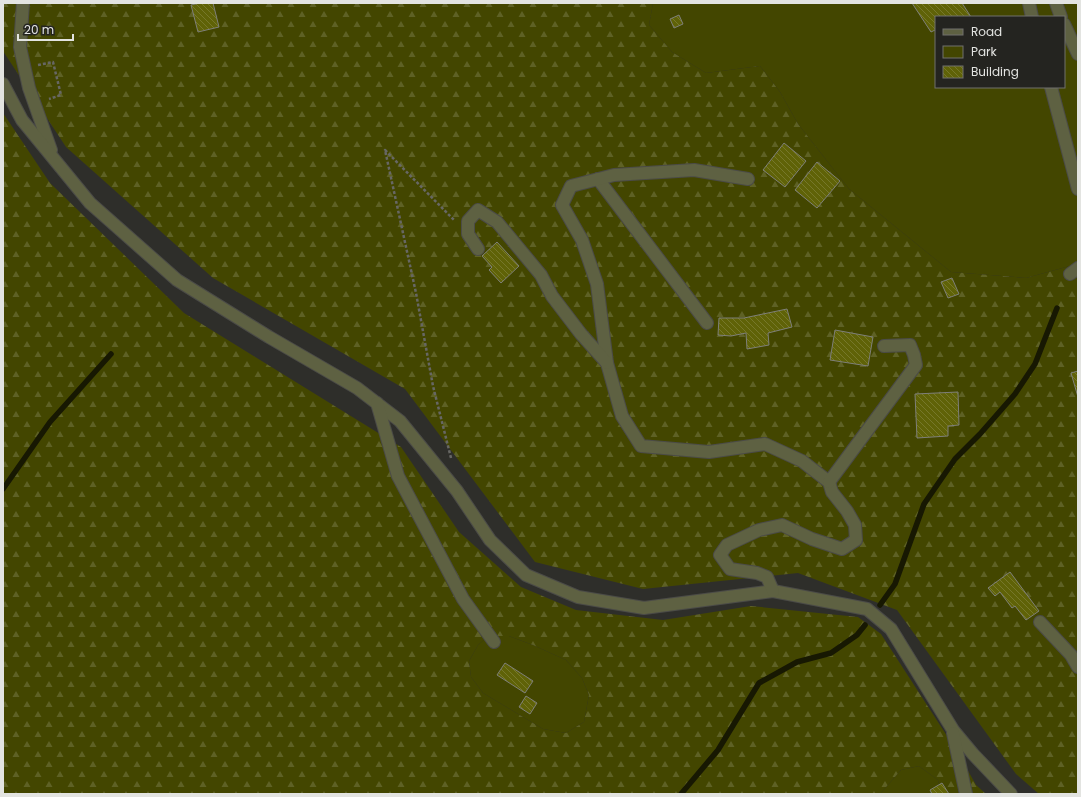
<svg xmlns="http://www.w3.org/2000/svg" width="1081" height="797" viewBox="0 0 1081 797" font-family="Poppins,sans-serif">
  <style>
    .green { fill: #434600; fill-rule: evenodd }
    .forest { fill: url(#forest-firs); fill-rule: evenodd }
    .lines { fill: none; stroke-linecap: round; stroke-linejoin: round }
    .stream { stroke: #171802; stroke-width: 5.5 }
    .building { fill: url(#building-back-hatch); stroke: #7e7f7a }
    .minor-casing { stroke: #4b4b47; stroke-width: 14 }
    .path { stroke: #676764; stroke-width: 2.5; stroke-dasharray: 3 2; stroke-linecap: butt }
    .minor { stroke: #5e6142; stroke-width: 12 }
  </style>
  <defs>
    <pattern id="forest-firs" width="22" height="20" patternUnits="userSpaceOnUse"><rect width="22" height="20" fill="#434600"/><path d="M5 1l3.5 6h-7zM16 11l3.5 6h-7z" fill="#5e6125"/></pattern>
    <pattern id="building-back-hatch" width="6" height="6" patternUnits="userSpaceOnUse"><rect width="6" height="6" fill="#5f6207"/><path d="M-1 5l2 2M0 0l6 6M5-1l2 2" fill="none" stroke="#76782b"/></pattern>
  </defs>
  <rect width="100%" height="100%" fill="#2e2e2a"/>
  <!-- green -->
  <g class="green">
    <path d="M653,3H1078V274L1070,266L1026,278L951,272L849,189L798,124L780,92L760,66L706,73L672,52L649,25ZM936,17H1064V87H936Z"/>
    <polygon points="488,636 509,636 533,645 566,660 582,678 589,695 584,722 566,733 543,729 483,693 471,677 469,661 478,645"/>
    <polygon points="919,766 938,780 941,794 880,794 901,770"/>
  </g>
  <!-- forest -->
  <g class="forest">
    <polygon points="3,3 653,3 649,25 672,52 706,73 760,66 780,92 798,124 849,189 951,272 1026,278 1070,266 1078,274 1078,794 1039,794 1016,774 897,610 798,573 643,589 535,562 405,389 213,278 66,147 3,51"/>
    <path d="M3,113L50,183L184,313L401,447L459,532L521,587L576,610L663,620L751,606L858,617L881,634L958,753L976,785L986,794H941L938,780L919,766L901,770L880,794H3ZM488,636H509L533,645L566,660L582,678L589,695L584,722L566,733L543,729L483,693L471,677L469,661L478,645Z"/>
  </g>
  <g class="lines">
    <!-- stream -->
    <g class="stream">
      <polyline points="3,489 50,422 111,354"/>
      <polyline points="880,605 895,584 924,504 955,459 980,434 1015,394 1035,364 1057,308"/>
      <polyline points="681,794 718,750 759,683 797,662 831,653 857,635 865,625"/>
    </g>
  </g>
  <!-- building -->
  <g class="building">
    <polygon points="200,3 213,3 219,27 198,32 191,5"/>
    <polygon points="912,3 962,3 971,17 936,17 936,31 935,30 931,32"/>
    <polygon points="679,15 683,24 674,28 670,19"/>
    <polygon points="784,143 806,161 785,187 763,170"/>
    <polygon points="817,162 840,181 817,208 795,190"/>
    <polygon points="497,242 519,266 501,283 489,270 492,267 482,256"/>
    <polygon points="952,278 959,294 948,298 941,282"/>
    <polygon points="787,309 792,327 768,333 769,345 747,349 746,333 731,336 718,335 719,318 744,318"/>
    <polygon points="835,330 873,337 868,366 830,360"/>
    <polygon points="1078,371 1078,397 1071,373"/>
    <polygon points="958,392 959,425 948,426 948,436 917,438 915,394"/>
    <polygon points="1010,572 1039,611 1026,620 1015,606 1012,608 1000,592 995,596 988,588"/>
    <polygon points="505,663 533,681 525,693 497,675"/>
    <polygon points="526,696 537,703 530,714 519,707"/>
    <polygon points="942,783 949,794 932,794 930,790"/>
  </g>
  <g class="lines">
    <!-- minor casing -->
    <g class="minor-casing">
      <g id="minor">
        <polyline points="23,3 20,47 29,88 51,150"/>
        <polyline points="1029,3 1032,17"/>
        <polyline points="1056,3 1061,17"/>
        <polyline points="1064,24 1078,54"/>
        <polyline points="3,84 22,120 90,203 177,280 269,337 357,388 400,421 457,491 490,540 526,575 578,597 644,608 773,591 867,609 891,629 953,730 973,754 1011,794"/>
        <polyline points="1051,87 1078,189"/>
        <polyline points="598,179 707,323"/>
        <polyline points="748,179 694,170 614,175 571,186 562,205 582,240 597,284 607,363 622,416 641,446 709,452 765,444 802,461 829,482 832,492 847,511 855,525 856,540 842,549 812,539 782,525 759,530 727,545 720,555 730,569 757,573 767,577 773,591"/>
        <polyline points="478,249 468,234 468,221 478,210 497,222 541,275 552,296 581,334 607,363"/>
        <polyline points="1070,274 1078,268"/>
        <polyline points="377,403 398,476 463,599 494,642"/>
        <polyline points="829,482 916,365 914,355 910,345 884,346"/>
        <polyline points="1040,622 1071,655 1078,667"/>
        <polyline points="953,733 966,794"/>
      </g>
    </g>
    <!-- path -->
    <g class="path">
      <polyline points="38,65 53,62 61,95 49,99"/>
      <polyline points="451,458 433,386 416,293 385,150 454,220"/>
    </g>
    <!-- minor -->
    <use href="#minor" class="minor"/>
  </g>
  <!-- border -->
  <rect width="1081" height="797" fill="none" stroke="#e3e4e1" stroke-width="8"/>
  <!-- legend -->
  <rect x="935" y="16" width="130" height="72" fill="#242420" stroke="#70716d"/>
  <rect x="943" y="29" width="20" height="6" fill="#5e6142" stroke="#70716d"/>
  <text x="971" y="36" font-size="12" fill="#e3e4e1">Road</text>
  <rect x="943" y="46" width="20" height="12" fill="#434600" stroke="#70716d"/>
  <text x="971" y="56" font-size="12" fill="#e3e4e1">Park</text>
  <rect x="943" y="66" width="20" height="12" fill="url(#building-back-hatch)" stroke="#70716d"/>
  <text x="971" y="76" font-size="12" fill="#e3e4e1">Building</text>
  <!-- scale -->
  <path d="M18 34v6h55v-6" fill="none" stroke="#e3e4e1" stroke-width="2"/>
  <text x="24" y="34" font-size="12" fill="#e3e4e1" stroke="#242420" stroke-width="3" paint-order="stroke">20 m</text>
</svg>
